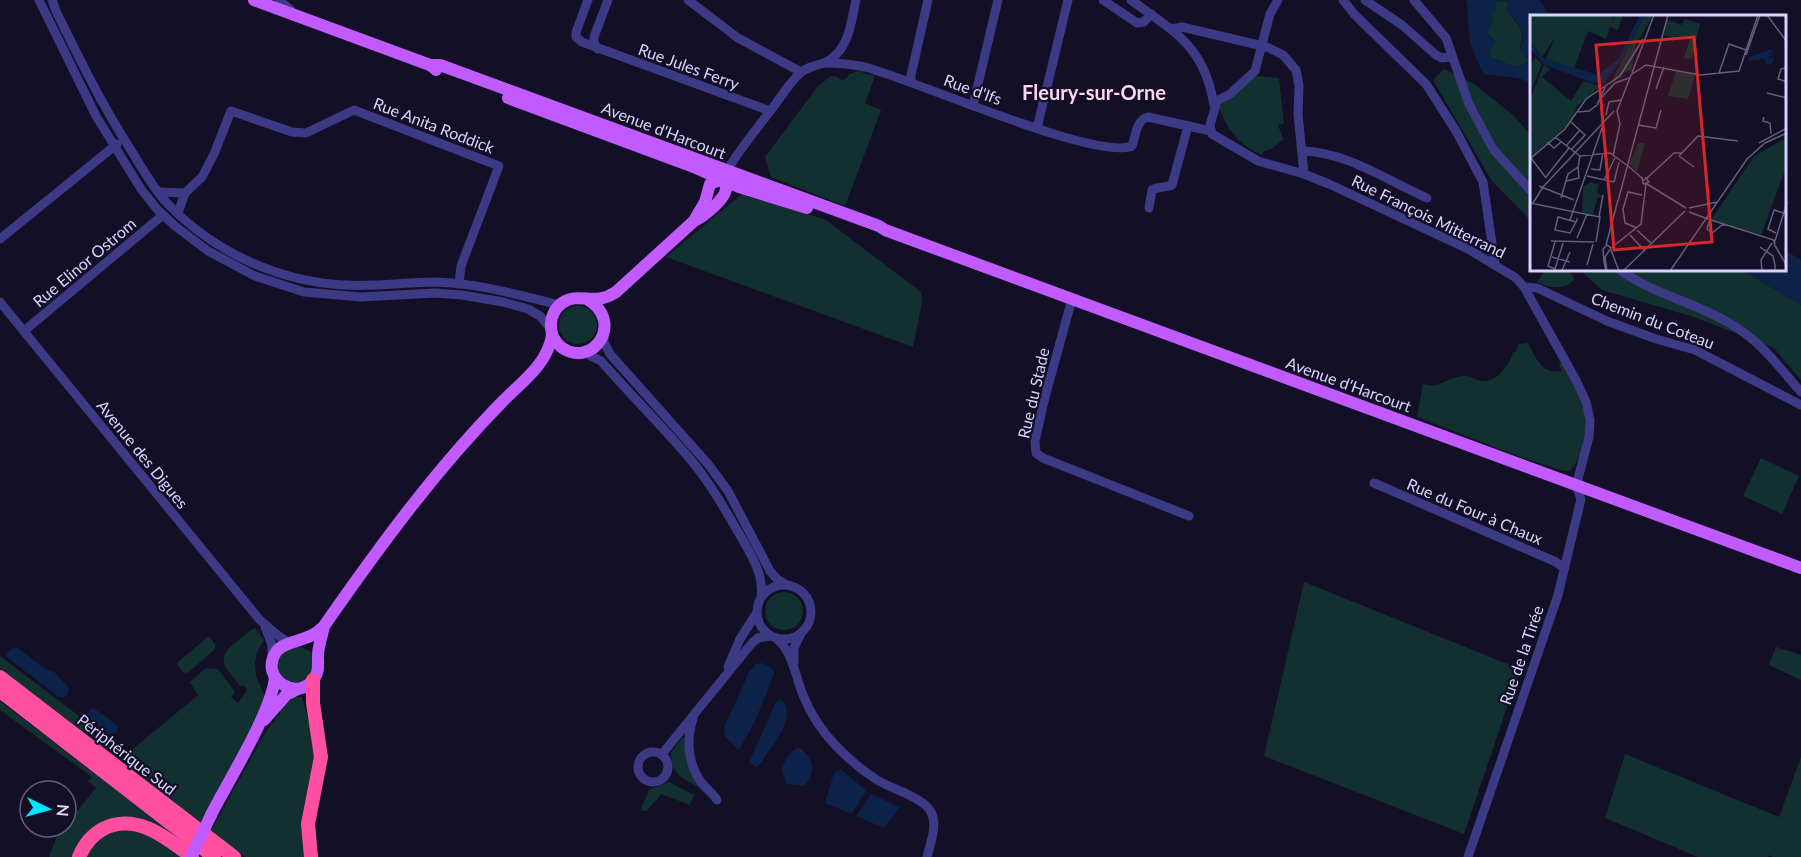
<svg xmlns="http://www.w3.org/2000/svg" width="1801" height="857" viewBox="0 0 1801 857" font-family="Lato,sans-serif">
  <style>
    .green { fill: #12302f }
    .water { fill: #0c2248 }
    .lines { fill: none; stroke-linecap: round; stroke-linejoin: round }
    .minor { stroke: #3d3a85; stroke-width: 9 }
    .major { stroke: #c25bff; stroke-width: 12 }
    .highway { stroke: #ff4fa3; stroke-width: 14 }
    .major-bridge { stroke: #c25bff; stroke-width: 12 }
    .labels { text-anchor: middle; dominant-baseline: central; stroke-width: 4.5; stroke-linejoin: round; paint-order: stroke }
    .street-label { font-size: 16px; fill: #d9d4ff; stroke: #130f26 }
    .quarter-label { font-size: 20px; font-weight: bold; fill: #ffd6f0; stroke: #130f26 }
    .inset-road { fill: none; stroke: #625e7d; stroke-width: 1.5 }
    .view { fill: #d62828; fill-opacity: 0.15; stroke: #d62828; stroke-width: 3 }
    .inset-edge { fill: none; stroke: #d9d4ff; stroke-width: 3 }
  </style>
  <rect width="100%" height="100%" fill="#130f26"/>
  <!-- green -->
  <g class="green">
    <path d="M1501,0L1509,2L1507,9C1516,26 1527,26 1520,47L1529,61C1510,73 1510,62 1493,59L1489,53L1493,45L1497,43L1487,33L1493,22L1490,14L1495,3Z"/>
    <polygon points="1444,69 1474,84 1513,115 1531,135 1531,221 1492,181 1433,80"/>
    <polygon points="857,71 875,76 865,103 881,110 845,206 771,177 765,157 818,86 831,76 838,77 839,79 844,80 850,74"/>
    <path d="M1258,76L1279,78L1284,124L1278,125L1283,139L1273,148L1263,152V155C1241,148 1225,127 1219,106L1253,77Z"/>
    <polygon points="743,193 826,220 921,292 922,303 913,347 666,257"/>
    <path d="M1545,270H1569L1574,279C1567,291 1547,288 1537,282Z"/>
    <polygon points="1580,270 1743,270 1801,305 1801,380 1774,348 1694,317 1602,290"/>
    <circle cx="578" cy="325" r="19"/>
    <path d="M1528,343C1536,358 1542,375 1562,371L1559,364L1562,362C1578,393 1593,415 1581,451C1578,459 1576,465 1569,471H1564L1523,458L1417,417L1423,384C1443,389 1445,377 1463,376C1470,375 1474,380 1481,381C1496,384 1510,364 1513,352H1516L1518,344Z"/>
    <polygon points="1761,458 1799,476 1782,514 1743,496"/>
    <polygon points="1304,582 1520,669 1464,834 1264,756"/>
    <circle cx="784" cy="611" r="19"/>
    <path d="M255,628L264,640L257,652L255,664L256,676L266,699L233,764L200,823L0,668V656L128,753L198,695L190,682L206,668L218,669L235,692L231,697L238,703L246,692V688L243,685L241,687C228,670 213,660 235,643C241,638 247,632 255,628Z"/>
    <polygon points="209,636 215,644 215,649 189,672 184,673 177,665 178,662"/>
    <path d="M299,646L311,652L315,665L307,681L289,684L276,670C278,650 282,651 299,646Z"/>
    <polygon points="1776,647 1801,655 1801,680 1769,665"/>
    <polygon points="294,697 302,697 315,743 307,857 245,857 211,831 265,733 280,713 279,707"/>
    <path d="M0,701L189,845L188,846C165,832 149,819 121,817L73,857H49L57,836L96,788L88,781L92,777L0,710Z"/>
    <path d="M682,737L686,739L700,788C681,777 672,776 671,753Z"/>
    <polygon points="1625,754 1779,817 1801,757 1801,857 1773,857 1769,855 1768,857 1698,857 1605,818"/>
    <path d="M669,782L694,795L690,805L661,794C657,801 651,804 647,811L641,810L621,857L649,790Z"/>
    <path d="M129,828L147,832L183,857H84C93,839 109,831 129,828Z"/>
  </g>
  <!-- water -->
  <g class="water">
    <path d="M1466,0H1501L1495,3L1496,9L1490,14L1493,22L1487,33L1497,43L1493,45L1489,53L1493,59C1509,62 1511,73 1529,61L1526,55L1520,52C1520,46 1523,43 1523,37C1523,25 1512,18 1507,9L1509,2L1503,0H1540L1549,16H1531V83L1518,78L1484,74C1478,61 1470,48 1469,34C1467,22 1469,12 1466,0Z"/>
    <polygon points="1785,250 1801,260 1801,305 1743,270 1784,270"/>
    <polygon points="13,648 18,648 44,668 54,672 69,688 68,693 65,697 59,697 8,658 6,654"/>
    <polygon points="762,663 773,669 774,674 756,719 740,748 737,749 725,736 724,728 749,672 756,664"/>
    <path d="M781,699C799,716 771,746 762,762L757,767L749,762L776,702Z"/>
    <polygon points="93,708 116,724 118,727 116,733 110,735 87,717 89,710"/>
    <path d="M798,747C814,757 817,773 804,786L787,784L781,769L788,755Z"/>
    <polygon points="840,769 866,790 852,814 825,803 834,773"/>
    <polygon points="871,794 900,807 884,828 856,816"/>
  </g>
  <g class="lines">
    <!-- minor -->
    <g class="minor">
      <polyline points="39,0 96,116 141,189 157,209 175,226 208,251 255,276 304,292 361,297 435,293 462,295 503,302 528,309 540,316 551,329"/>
      <path d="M52,0L56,11C79,58 101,103 129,147C141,166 152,187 167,203C213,252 278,281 344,285C375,287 405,282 435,282C476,283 516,294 555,304H561"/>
      <polyline points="279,0 291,10"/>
      <polyline points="588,0 576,32 576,37 582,42 770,111"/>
      <polyline points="688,0 738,38 801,72"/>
      <polyline points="1103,0 1137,23 1144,22 1151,14"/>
      <path d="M1131,0C1176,33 1204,46 1214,105"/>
      <polyline points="1278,0 1270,14 1255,71 1230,94 1217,101 1210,125 1212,134 1258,161 1304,174 1329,184 1468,249 1516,278 1524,287 1577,382 1586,402 1590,420 1589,437 1576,486 1581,499 1558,595 1468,857"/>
      <polyline points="1343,0 1355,15 1426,84 1456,131 1483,182 1495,264"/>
      <polyline points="1365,0 1402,25 1436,55 1442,58 1451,57"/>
      <polyline points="1414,0 1446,38 1469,104 1493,149 1531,191"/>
      <polyline points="1171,29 1182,27 1267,47 1283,55 1296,70 1299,85 1298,114 1304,174"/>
      <polyline points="598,49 594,43 594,37 608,0"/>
      <path d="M824,63C838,63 851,64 865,67C915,80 1095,161 1132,146C1136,135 1136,120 1148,117L1211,131"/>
      <polyline points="911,82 911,75 928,0"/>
      <polyline points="973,105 998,0"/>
      <polyline points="1037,128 1068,0"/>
      <path d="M1302,151C1347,152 1386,180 1427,198"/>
      <path d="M725,174C738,151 755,131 771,110C780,98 788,85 799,74C806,67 815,66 824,63C849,52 851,23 856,0"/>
      <polyline points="158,192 185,193"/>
      <path d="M1149,208L1152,190C1159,186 1165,188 1172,185L1188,126"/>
      <polyline points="178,213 185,193 202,177 214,154 231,111 292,132 306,133 354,110 499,166 461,266 459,284"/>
      <polyline points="0,239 117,144"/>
      <path d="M1620,270C1657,297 1707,305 1743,332C1766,348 1783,372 1801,392"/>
      <polyline points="1524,287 1537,288 1607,321 1656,339 1695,350 1801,405"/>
      <polyline points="1072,299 1045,397 1035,441 1036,453 1043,458 1189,516"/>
      <polyline points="0,302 259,619 276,634 289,643"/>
      <polyline points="24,331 163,215"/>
      <polyline points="604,334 604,342 610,354 708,464 728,491 770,571 777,579 787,585"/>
      <path d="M583,352L601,361C630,394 662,426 691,460C710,483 726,511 741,537C752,556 764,575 761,597"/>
      <polyline points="1374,483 1556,562 1564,568"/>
      <circle cx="784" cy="612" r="27"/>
      <polyline points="265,627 272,645 272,659"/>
      <path d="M776,638C793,652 795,676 803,695C811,715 823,733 838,748C850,760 863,771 877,780C892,789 923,797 931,812C938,826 930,844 927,857"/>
      <polyline points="794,662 794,648 801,633"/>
      <polyline points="728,667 740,639 756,614"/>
      <path d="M693,719C686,739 688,764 701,782C706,789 713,793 717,800"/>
      <circle cx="653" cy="767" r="15"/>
      <polyline points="662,754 752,643 758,638 770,636"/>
    </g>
    <!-- major -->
    <g class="major">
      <polyline points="254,0 430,65 436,70"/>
      <path d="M430,65H440C587,118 733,172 879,226L885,230L1801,568"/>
      <polyline points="508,98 696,168 739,187 807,208"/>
      <polyline points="695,219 705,202 710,184 723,179"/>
      <path d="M587,299C626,322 592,370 561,347C555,342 551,335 551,327C550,318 555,308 562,303C579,291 594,307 616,292L694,221C703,217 726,199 726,188C726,187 724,180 723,179"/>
      <path d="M324,626C322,637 317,649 318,659C318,666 319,671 315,677C300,704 258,679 276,652C285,639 309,643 324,626C379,547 436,469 504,400C523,381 548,363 552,335"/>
      <polyline points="264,720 286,695 298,689"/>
      <path d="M211,815C228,781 272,712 275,677"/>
    </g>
    <!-- highway -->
    <g class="highway">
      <polyline points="0,677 234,857"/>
      <polyline points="0,691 214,857"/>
      <path d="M79,857C84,845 92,835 103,829C136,812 167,838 192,857"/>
      <polyline points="311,857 308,824 321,757 313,703 313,680"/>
    </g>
    <!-- major-bridge -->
    <polyline class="major-bridge" points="191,857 211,815"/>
  </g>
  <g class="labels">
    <!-- street labels -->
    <g class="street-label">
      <text transform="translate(689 66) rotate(20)">Rue Jules Ferry</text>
      <text transform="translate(973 89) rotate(20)">Rue d'Ifs</text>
      <text transform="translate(434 125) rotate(21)">Rue Anita Roddick</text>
      <text transform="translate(664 130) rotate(21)">Avenue d'Harcourt</text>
      <text transform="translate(1429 216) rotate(26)">Rue François Mitterrand</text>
      <text transform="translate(84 262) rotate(-40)">Rue Elinor Ostrom</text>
      <text transform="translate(1653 320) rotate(21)">Chemin du Coteau</text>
      <text transform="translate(1349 384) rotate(20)">Avenue d'Harcourt</text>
      <text transform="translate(1033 393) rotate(-77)">Rue du Stade</text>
      <text transform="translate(143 454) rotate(51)">Avenue des Digues</text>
      <text transform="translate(1475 511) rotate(23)">Rue du Four à Chaux</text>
      <text transform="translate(1521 655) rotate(-71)">Rue de la Tirée</text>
      <text transform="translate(127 754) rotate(38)">Périphérique Sud</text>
    </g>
    <!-- quarter labels -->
    <g class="quarter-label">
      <text x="1094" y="92">Fleury-sur-Orne</text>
    </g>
  </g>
  <!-- overview -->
  <g transform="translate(1530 15)">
    <rect width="256" height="256" fill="#130f26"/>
    <path d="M0,0H84L81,11L85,0H93L88,15L80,12L76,24L58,16L44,54L16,44L25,22L12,42L0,26ZM115,0H123L106,30L101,57L98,55L79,71ZM155,4L170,9L162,44L154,43L160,24L145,21L143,27L141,22L134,20L137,5L152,10ZM5,42L12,49L0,79V54ZM14,50L20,54L12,62L41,86L53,66L71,71L47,91L42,106L0,144V84ZM146,56L165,60L158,84L138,81ZM256,123V152L231,220L181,205L224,141ZM108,128H115L107,157L99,149ZM60,167L69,170L67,177L74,183L68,182L63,198L68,200L52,198L53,172Z" fill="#12302f"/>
    <path d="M110,0H115L93,43L74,68H63L15,50L0,34V26L13,43L68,60L89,43ZM241,34L243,37L236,40L244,39L237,43H244L242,49L237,50L235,44L219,46V42Z" fill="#0c2248"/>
    <path class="inset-road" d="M237,0L257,27M216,40L230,0M257,53L251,54L248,64L257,67M102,58L124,0M189,58L199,29L216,35M126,74L134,52M237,78L257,83M72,82L85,68L99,63M48,97L59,96L67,90L76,70M76,100L79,87L91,85M234,102L233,106L240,108L241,119M41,107L55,120L41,135M108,110L126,113L131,95M25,122L50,141L80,138L98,151M17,127L24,133L31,127M229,128L257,113M36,131L50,115M83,141L90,109L87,96L101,60L116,50L170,60L209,56L228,0M149,141L168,121L208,126M149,141L164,152M1,143L16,163M0,144L35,114L56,84L90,61L113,24M98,151L112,163M61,154L70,155L73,138M57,161L84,167M112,162L113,168L114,169L119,167L116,163L113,166M15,163L39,133M117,163L144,138H152M74,165L85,143M37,166L49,163L48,152M84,167L89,147M117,169L156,193M9,171L44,185M31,183L38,159L48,152L50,141M88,186L138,0M0,188L70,202L66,227M3,188L13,172L84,96M159,193L187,187M159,197L178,204M69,202L73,180M40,205L73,110M181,205L244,225L245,229L243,225M46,207L28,202L25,215L40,218L47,205V203M179,207L177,214L182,218L192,210H198M107,213L95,208L93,194L98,177L112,180M107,215L122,229M246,218L238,214L244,195L257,199M100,220L115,236M47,223L57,199M21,226L64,227M245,226L257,187M25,227L18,251L25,254L33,228M244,229L257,251M76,230L88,185M230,232L243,241L245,250V255L234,256M81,233L111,209L116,169M81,235L89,256M22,242L40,247M57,250L63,229M32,255L40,237M76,256L74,247L73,234L77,230L81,233L75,242L77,256M93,256L155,196M140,256L217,144L235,128L257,118M232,256L231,245L242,228"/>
    <path class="view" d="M164,22L182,227L84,235L66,30Z"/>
    <rect width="256" height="256" class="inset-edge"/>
  </g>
  <!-- north arrow -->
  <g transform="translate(48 809) rotate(95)"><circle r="28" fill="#130f26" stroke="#625e7d" stroke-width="1.5"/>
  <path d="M0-4.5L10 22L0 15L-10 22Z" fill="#00e5ff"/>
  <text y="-9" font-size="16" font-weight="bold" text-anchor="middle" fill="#d9d4ff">N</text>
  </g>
</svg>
